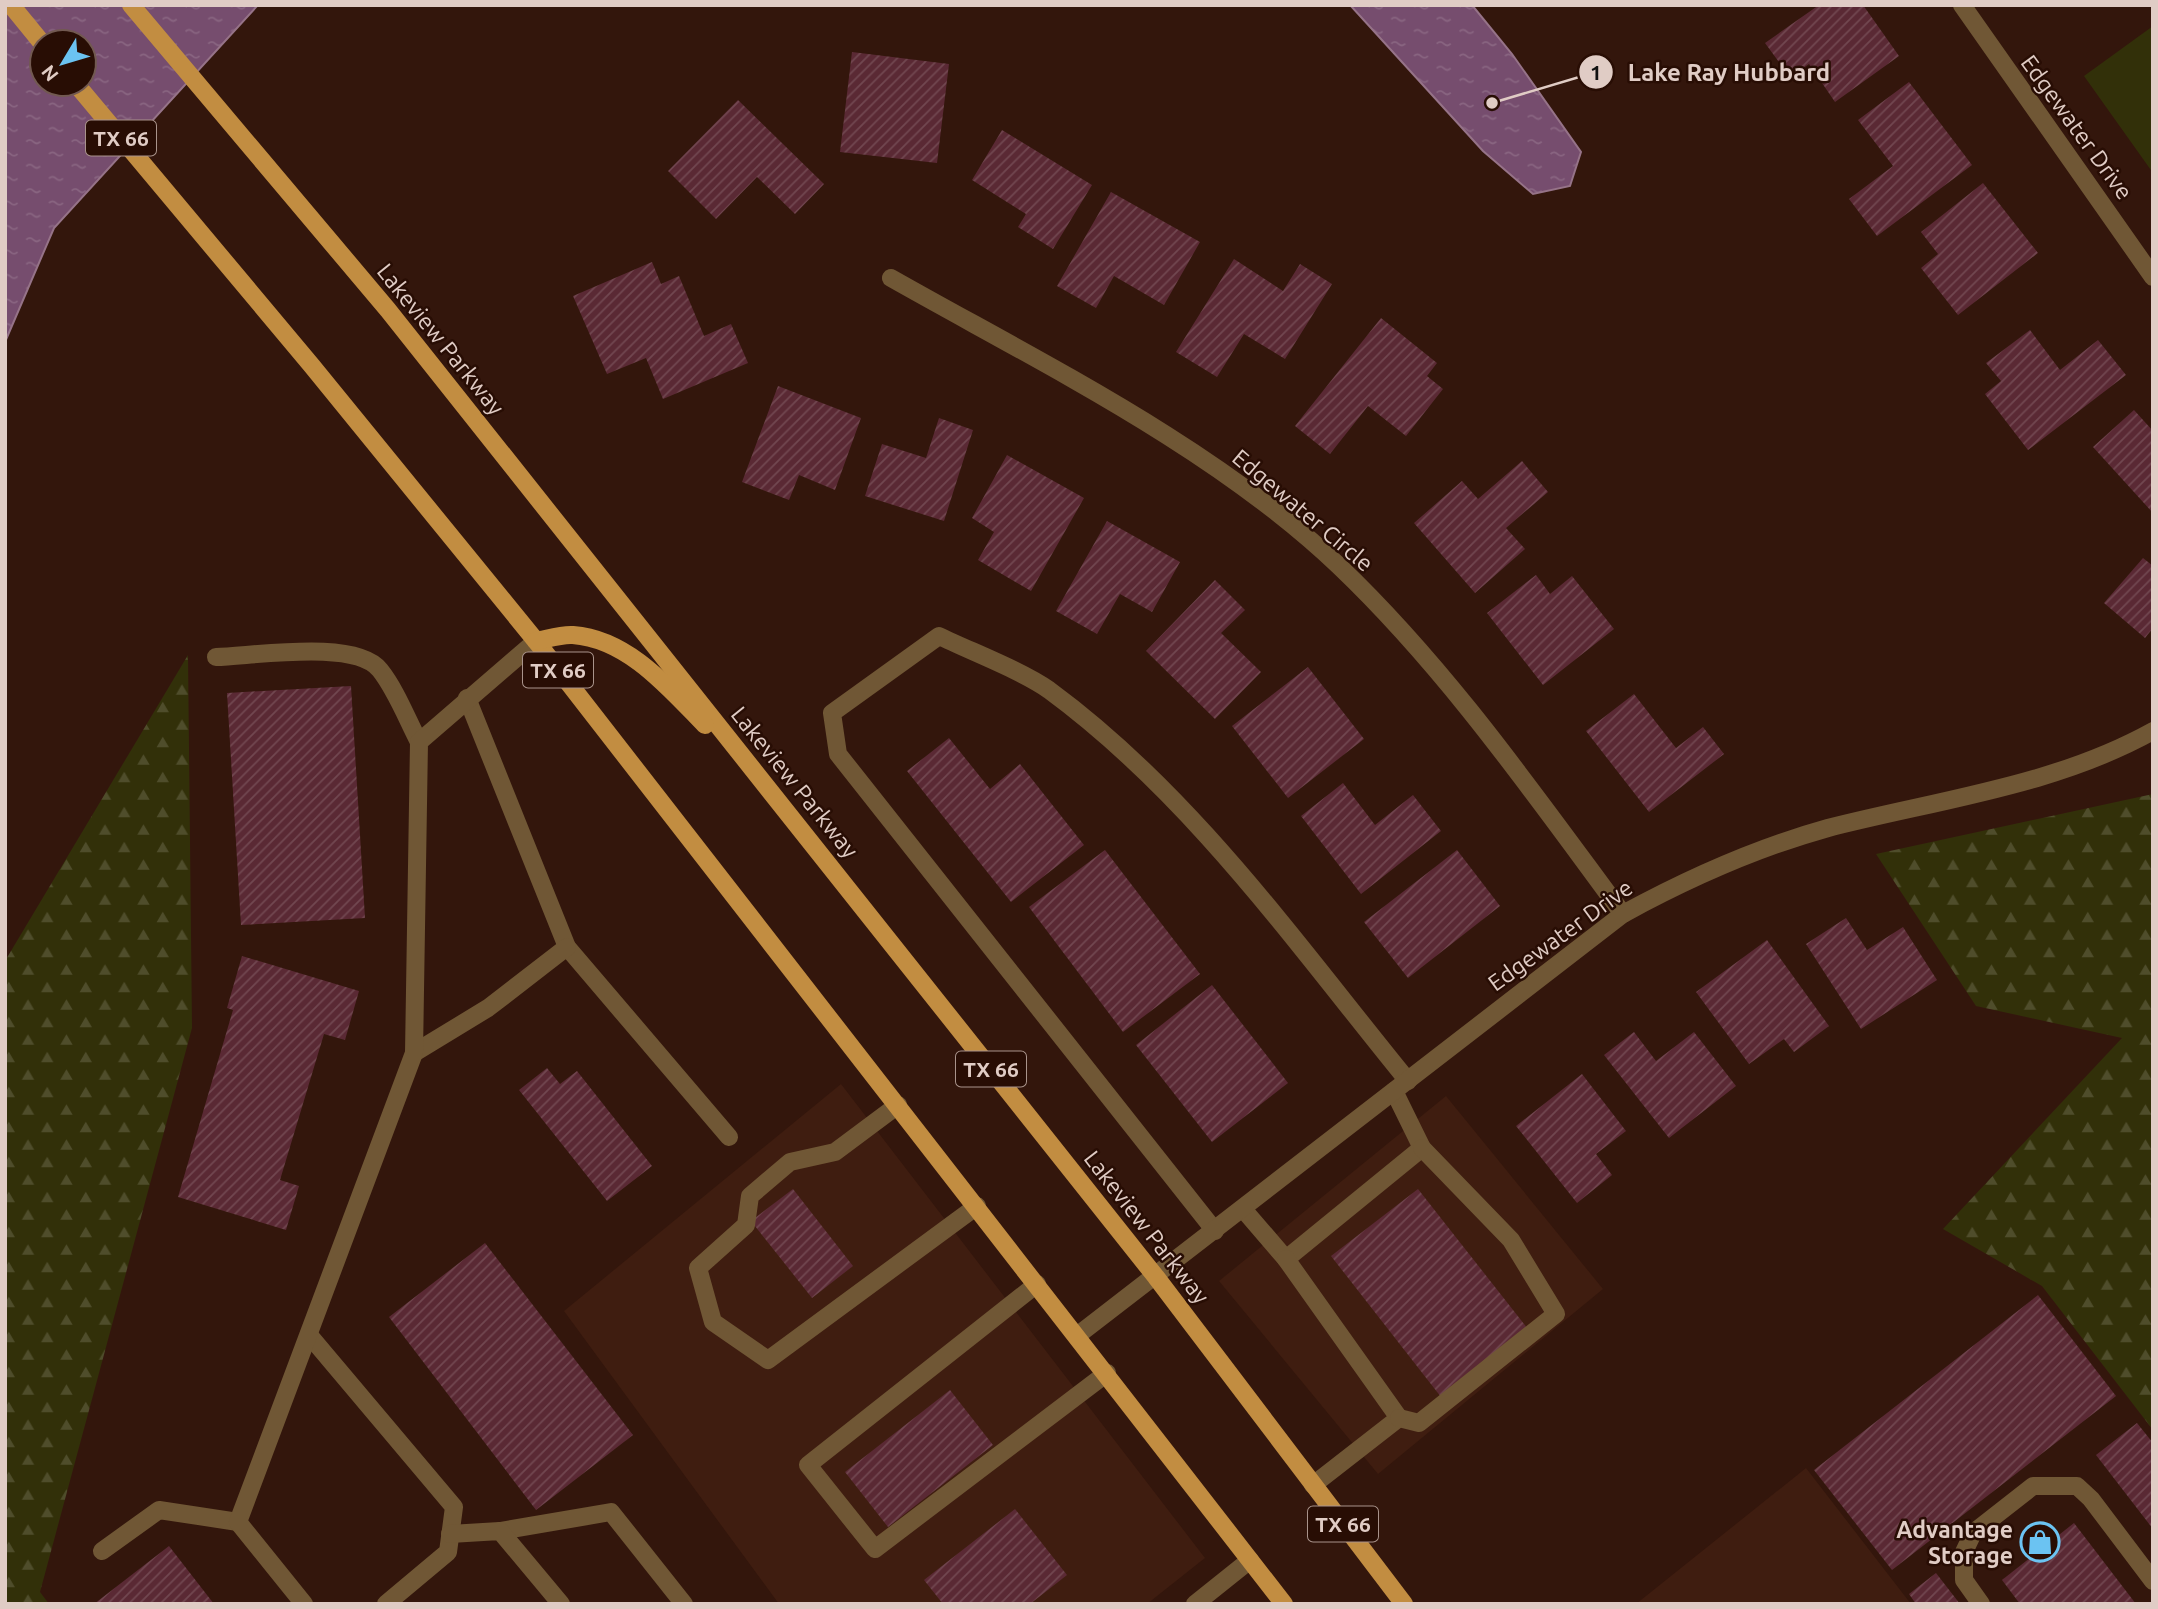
<svg xmlns="http://www.w3.org/2000/svg" width="2158" height="1609" viewBox="0 0 2158 1609" font-family="Ubuntu,sans-serif">
  <style>
    .built { fill: #3f1d10 }
    .grass { fill: #323009 }
    .forest { fill: url(#forest-firs) }
    .water { fill: url(#water-ripples); stroke: #967388; stroke-width: 2; fill-rule: evenodd }
    .building { fill: url(#building-hatch) }
    .lines { fill: none; stroke-linecap: round; stroke-linejoin: round }
    .lane { stroke: #705735; stroke-width: 18 }
    .street { stroke: #705735; stroke-width: 18 }
    .primary { stroke: #c28d41; stroke-width: 18 }
    .labels { text-anchor: middle; dominant-baseline: central; stroke-width: 5; stroke-linejoin: round; paint-order: stroke }
    .shield { fill: #280d04; stroke: #a9938b; stroke-width: 2 }
    .shield-label { font-size: 21px; font-weight: bold; fill: #e0ccc5 }
    .street-label { font-size: 23px; fill: #e0ccc5; stroke: #280d04 }
    .poi-label { font-size: 23px; font-weight: bold; fill: #e0ccc5; stroke: #280d04; text-anchor: end }
    .leader { fill: none; stroke: #e0ccc5; stroke-width: 2.5 }
    .callout-dot { fill: #e0ccc5; stroke: #280d04; stroke-width: 2.5 }
    .mark-label { font-size: 21px; text-anchor: middle; font-weight: bold; fill: #111 }
    .callout-label { font-size: 24px; text-anchor: middle; font-weight: bold; fill: #e0ccc5; stroke: #280d04; stroke-width: 5; stroke-linejoin: round; paint-order: stroke }
  </style>
  <defs>
    <pattern id="forest-firs" width="22" height="20" patternUnits="userSpaceOnUse" patternTransform="scale(1.75)"><rect width="22" height="20" fill="#323009"/><path d="M5 1l3.5 6h-7zM16 11l3.5 6h-7z" fill="#4f4d2b"/></pattern>
    <pattern id="water-ripples" width="26" height="14" patternUnits="userSpaceOnUse" patternTransform="scale(1.75)"><rect width="26" height="14" fill="#764d6e"/><path d="M2 4q2-2 4 0t4 0M15 11q2-2 4 0t4 0" fill="none" stroke="#896581"/></pattern>
    <pattern id="building-hatch" width="6" height="6" patternUnits="userSpaceOnUse" patternTransform="scale(1.75)"><rect width="6" height="6" fill="#5a2934"/><path d="M-1 1l2-2M0 6l6-6M5 7l2-2" fill="none" stroke="#714750"/></pattern>
  </defs>
  <rect width="100%" height="100%" fill="#33160c"/>
  <!-- built -->
  <g class="built">
    <polygon points="841,1084 1205,1558 1147,1604 779,1604 564,1311"/>
    <polygon points="1446,1096 1603,1289 1378,1474 1219,1281"/>
    <polygon points="1806,1468 1911,1604 1636,1604"/>
  </g>
  <!-- grass -->
  <polygon class="grass" points="2153,26 2153,173 2084,76"/>
  <!-- forest -->
  <g class="forest">
    <polygon points="188,655 192,1028 40,1592 49,1604 5,1604 5,961"/>
    <polygon points="2153,794 2153,1430 2042,1286 1943,1229 2122,1038 1976,1006 1876,854"/>
  </g>
  <!-- water -->
  <g class="water">
    <path d="M5,5H258L54,228L5,342ZM42,42H84V84H42Z"/>
    <polygon points="1350,5 1472,5 1512,54 1581,152 1570,186 1533,194 1483,151"/>
  </g>
  <!-- building -->
  <g class="building">
    <polygon points="1819,5 1863,5 1899,56 1835,102 1809,64 1790,77 1765,43"/>
    <polygon points="852,52 949,64 937,163 840,152"/>
    <polygon points="1909,82 1972,165 1877,236 1849,199 1893,166 1858,120"/>
    <polygon points="738,100 824,184 795,214 757,177 716,219 668,171"/>
    <polygon points="1002,130 1092,185 1053,249 1018,227 1026,214 972,180"/>
    <polygon points="1983,183 2038,253 1958,315 1921,268 1938,254 1921,232"/>
    <polygon points="1111,192 1200,242 1164,305 1114,276 1096,308 1057,286"/>
    <polygon points="1234,259 1283,291 1300,264 1332,284 1285,359 1244,334 1217,377 1176,352"/>
    <polygon points="652,262 661,284 679,276 704,336 731,324 748,363 663,399 646,358 607,374 573,296"/>
    <polygon points="1381,318 1437,363 1427,376 1443,389 1406,436 1368,406 1330,454 1295,426"/>
    <polygon points="2030,330 2060,370 2098,340 2126,375 2028,450 1985,394 2001,381 1986,363"/>
    <polygon points="778,386 861,418 835,490 799,475 789,500 742,482"/>
    <polygon points="2134,410 2153,431 2153,513 2093,447"/>
    <polygon points="939,418 973,430 944,521 865,496 882,444 926,458"/>
    <polygon points="1007,455 1084,498 1031,591 978,560 994,532 972,518"/>
    <polygon points="1522,461 1548,492 1506,528 1525,549 1475,593 1414,523 1462,481 1478,499"/>
    <polygon points="1107,521 1180,562 1152,612 1120,594 1097,634 1056,611"/>
    <polygon points="2143,558 2153,566 2153,628 2145,638 2104,603"/>
    <polygon points="1536,575 1550,594 1572,576 1614,629 1543,685 1487,613"/>
    <polygon points="1215,580 1245,610 1221,633 1261,672 1215,719 1146,651"/>
    <polygon points="1308,667 1364,739 1288,798 1232,726"/>
    <polygon points="351,686 365,918 241,925 227,693"/>
    <polygon points="1634,694 1676,748 1703,727 1724,754 1649,812 1586,731"/>
    <polygon points="949,738 990,789 1020,764 1084,845 1011,902 907,771"/>
    <polygon points="1343,783 1375,825 1413,795 1441,831 1361,894 1301,816"/>
    <polygon points="1105,850 1200,974 1123,1032 1029,907"/>
    <polygon points="1457,850 1500,906 1408,978 1364,922"/>
    <polygon points="1846,918 1867,950 1903,927 1937,980 1861,1029 1806,944"/>
    <polygon points="1767,940 1829,1026 1794,1052 1784,1039 1749,1064 1696,992"/>
    <polygon points="242,956 359,991 345,1040 324,1034 280,1180 299,1186 286,1230 178,1197 233,1010 227,1008"/>
    <polygon points="1212,985 1288,1083 1212,1142 1136,1045"/>
    <polygon points="1634,1032 1656,1061 1694,1032 1736,1086 1669,1138 1604,1055"/>
    <polygon points="547,1068 560,1084 577,1071 652,1166 607,1201 519,1090"/>
    <polygon points="1582,1074 1626,1131 1596,1154 1612,1175 1577,1203 1516,1126"/>
    <polygon points="793,1189 853,1266 812,1298 751,1221"/>
    <polygon points="1418,1189 1528,1329 1441,1397 1331,1256"/>
    <polygon points="485,1243 633,1435 536,1510 389,1317"/>
    <polygon points="2038,1295 2116,1396 1892,1570 1814,1470"/>
    <polygon points="950,1390 993,1445 888,1527 845,1472"/>
    <polygon points="2137,1423 2153,1443 2153,1529 2096,1455"/>
    <polygon points="1015,1509 1067,1575 1030,1604 943,1604 924,1580"/>
    <polygon points="2074,1523 2136,1604 2020,1604 2002,1580"/>
    <polygon points="169,1546 214,1604 94,1604"/>
    <polygon points="1936,1573 1960,1604 1916,1604 1909,1594"/>
  </g>
  <g class="lines">
    <!-- lane -->
    <g class="lane">
      <path d="M216,657C254,656 356,639 380,670C396,690 407,719 419,742"/>
      <polyline points="467,698 567,947 729,1137"/>
      <polyline points="414,1053 488,1008 567,947"/>
      <polyline points="898,1105 835,1152 790,1162 750,1196 746,1225 698,1268 713,1322 768,1360 977,1206"/>
      <polyline points="1243,1209 1286,1259 1422,1148 1394,1091"/>
      <path d="M1215,1231L838,754L832,713L939,636C972,652 1020,670 1049,690C1192,795 1297,945 1408,1081"/>
      <polyline points="1286,1259 1399,1418 1313,1485"/>
      <polyline points="1037,1284 808,1465 875,1549 1107,1373"/>
      <polyline points="309,1335 454,1507 448,1552 386,1604"/>
      <polyline points="1399,1418 1419,1423 1556,1314 1511,1240 1422,1148"/>
      <polyline points="500,1531 611,1512 684,1604"/>
      <polyline points="450,1534 500,1531 561,1604"/>
      <polyline points="102,1551 159,1510 238,1522"/>
      <polyline points="304,1604 238,1522 414,1053 419,742 536,641"/>
      <polyline points="1981,1604 1964,1580 1964,1552 1973,1533 2033,1486 2077,1486 2091,1499 2153,1581"/>
    </g>
    <!-- street -->
    <g class="street">
      <polyline points="1962,5 2153,277"/>
      <path d="M891,278C1041,363 1214,447 1339,566C1447,669 1534,794 1623,914"/>
      <path d="M1078,1335L1623,914C1689,878 1756,848 1828,828C1937,800 2054,786 2153,731"/>
      <polyline points="1195,1604 1250,1560"/>
    </g>
    <!-- primary -->
    <g class="primary">
      <polyline points="11,5 42,43"/>
      <polyline points="131,5 388,310 1156,1277 1404,1604"/>
      <polyline points="76,84 312,366 536,641 1284,1604"/>
      <path d="M536,641C547,639 562,634 573,635C628,639 669,688 705,725"/>
    </g>
  </g>
  <!-- icons -->
  <defs>
    <g id="shop-ring" transform="scale(2.0125)"><circle r="9.5" fill="#280d04" stroke="#6bc3f2" stroke-width="1.5"/><path d="M-5-2.5h2.3a2.7 3.5 0 0 1 5.4 0H5L5.5 6h-11ZM-1.5-2.5h3a1.5 2.3 0 0 0-3 0Z" fill="#6bc3f2"/></g>
  </defs>
  <g fill-rule="evenodd">
    <use href="#shop-ring" x="2040" y="1542"/>
  </g>
  <g class="labels">
    <!-- shield labels -->
    <g class="shield">
      <rect x="86" y="120.5" width="70" height="35" rx="5"/>
      <rect x="523" y="652.5" width="70" height="35" rx="5"/>
      <rect x="956" y="1051.5" width="70" height="35" rx="5"/>
      <rect x="1308" y="1506.5" width="70" height="35" rx="5"/>
    </g>
    <g class="shield-label">
      <text x="121" y="138">TX 66</text>
      <text x="558" y="670">TX 66</text>
      <text x="991" y="1069">TX 66</text>
      <text x="1343" y="1524">TX 66</text>
    </g>
    <!-- street labels -->
    <g class="street-label">
      <text transform="translate(2077 127) rotate(54)">Edgewater Drive</text>
      <text transform="translate(441 339) rotate(51)">Lakeview Parkway</text>
      <text transform="translate(1303 510) rotate(40)">Edgewater Circle</text>
      <text transform="translate(795 782) rotate(51)">Lakeview Parkway</text>
      <text transform="translate(1560 935) rotate(-36)">Edgewater Drive</text>
      <text transform="translate(1147 1227) rotate(52)">Lakeview Parkway</text>
    </g>
    <!-- poi labels -->
    <g class="poi-label">
      <text x="2013" y="1529">Advantage<tspan x="2013" dy="26">Storage</tspan></text>
    </g>
  </g>
  <!-- callouts -->
  <path class="leader" d="M1492 103L1596 72"/>
  <g class="callout-dot">
    <circle cx="1492" cy="103" r="7"/>
    <circle cx="1596" cy="72" r="18"/>
  </g>
  <g class="mark-label">
    <text x="1596" y="80">1</text>
  </g>
  <g class="callout-label">
    <text x="1729" y="81">Lake Ray Hubbard</text>
  </g>
  <!-- border -->
  <rect width="2158" height="1609" fill="none" stroke="#e0ccc5" stroke-width="14"/>
  <!-- north arrow -->
  <g transform="translate(63 63) rotate(232)"><circle r="33" fill="#280d04" stroke="#725951" stroke-width="2"/>
  <path d="M0-5L12 26L0 18L-12 26Z" fill="#6bc3f2"/>
  <text y="-10" font-size="19" font-weight="bold" text-anchor="middle" fill="#e0ccc5">N</text>
  </g>
</svg>
